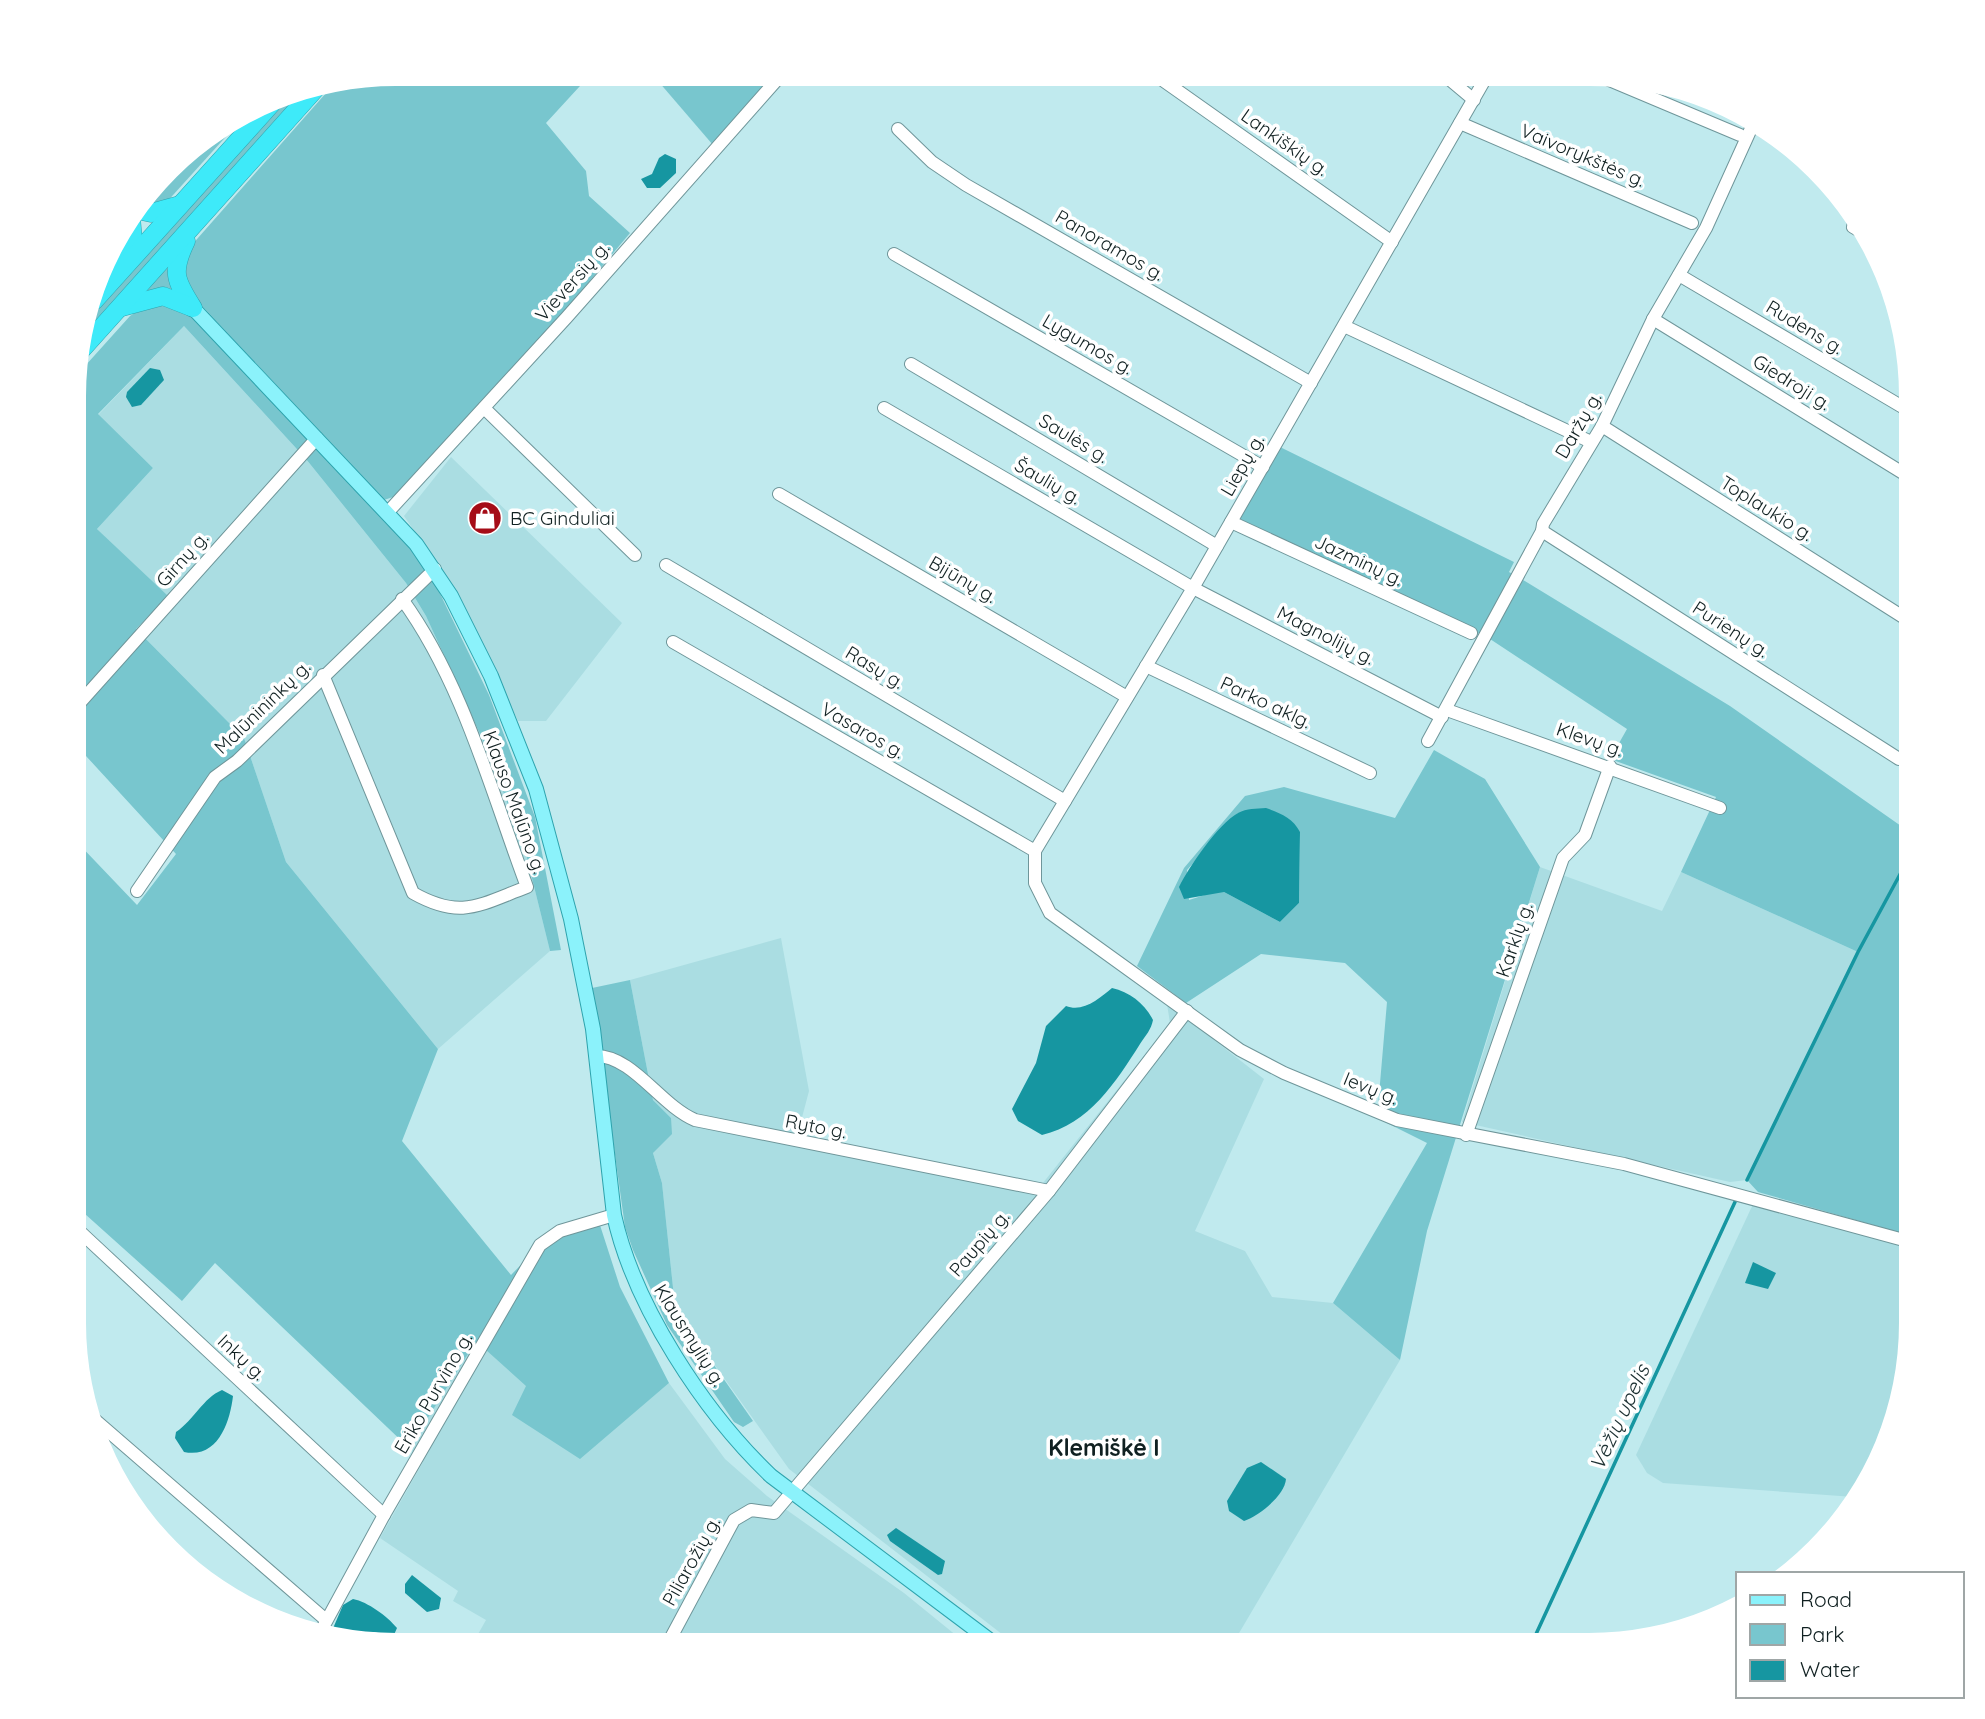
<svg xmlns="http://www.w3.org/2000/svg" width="1985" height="1719" viewBox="0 0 1985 1719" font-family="Quicksand,sans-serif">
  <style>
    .built { fill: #aadde2 }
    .green { fill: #78c6ce; fill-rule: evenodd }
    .water { fill: #1696a1 }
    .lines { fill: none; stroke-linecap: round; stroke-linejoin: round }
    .stream { stroke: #1696a1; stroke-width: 3.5 }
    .minor-casing { stroke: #6f969a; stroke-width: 14 }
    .major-casing { stroke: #2ea3ad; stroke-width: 16 }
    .highway-casing { stroke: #2ea3ad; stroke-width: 19 }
    .minor { stroke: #fff; stroke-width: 12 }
    .major { stroke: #8bf2fb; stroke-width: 14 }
    .highway { stroke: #3eeaf9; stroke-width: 18 }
    .labels { text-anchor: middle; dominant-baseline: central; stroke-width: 7; stroke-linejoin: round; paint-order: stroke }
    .street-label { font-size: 19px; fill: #102021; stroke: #fff }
    .poi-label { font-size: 19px; fill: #102021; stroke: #fff; text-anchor: start }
    .water-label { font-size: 21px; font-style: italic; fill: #1c3032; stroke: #fff }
    .quarter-label { font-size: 23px; font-weight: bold; fill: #102021; stroke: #fff }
  </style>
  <rect width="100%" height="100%" fill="#c0eaee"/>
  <!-- built -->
  <g class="built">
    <polygon points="184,326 306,459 406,583 426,616 490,756 526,854 550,951 438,1049 286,862 244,738 136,629 168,597 97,529 153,468 98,415"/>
    <polygon points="451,457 622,623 546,721 518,721 462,601 404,516"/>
    <polygon points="1540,867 1662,911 1681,872 1858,952 1747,1180 1730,1182 1462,1122"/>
    <polygon points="781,938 809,1091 795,1144 1035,1193 1170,1023 1167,1004 1174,994 1186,1003 1214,1040 1264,1079 1195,1231 1245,1251 1272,1297 1333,1303 1400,1360 1232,1645 1016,1645 789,1469 679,1315 674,1297 662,1183 653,1153 671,1118 653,1100 630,980"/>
    <polygon points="1754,1202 1911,1245 1911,1324 1887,1447 1854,1497 1663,1483 1647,1473 1636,1455"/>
    <polygon points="476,1340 527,1386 579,1458 669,1383 725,1459 767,1496 904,1593 968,1645 492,1645 477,1636 486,1620 453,1601 458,1591 380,1538 423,1462 409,1448"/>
  </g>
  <!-- green -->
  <g class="green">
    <polygon points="395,74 591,74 546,123 586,171 589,196 630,233 552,326 399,495 384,500 190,293 182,275 190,247 334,84"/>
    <polygon points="652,74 775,74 713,145"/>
    <polygon points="307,88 81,339 88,319 294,90"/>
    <polygon points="241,120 164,205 140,206 183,153"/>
    <polygon points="167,267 173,290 147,290"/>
    <polygon points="167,302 182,308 401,534 432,577 489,695 535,817 561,950 550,951 526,854 490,756 426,616 406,583 306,459 184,326 98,414 153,468 97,529 168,596 136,629 244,738 286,862 438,1049 402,1141 511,1275 550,1235 598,1219 620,1287 669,1383 580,1459 512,1415 526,1386 476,1341 409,1448 215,1263 182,1301 75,1205 75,840 137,905 176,854 75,744 76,376 130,316 146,305"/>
    <polygon points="1280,447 1514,562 1509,572 1514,575 1482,635 1240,519"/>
    <polygon points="1523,580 1730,706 1911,833 1911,1236 1758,1192 1747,1180 1858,952 1681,872 1716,797 1610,759 1627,729 1490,639"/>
    <path d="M1434,750L1485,779L1540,867L1427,1231L1400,1360L1333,1303L1427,1143L1377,1118L1387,1002L1345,963L1261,954L1186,1003L1137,966L1184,868L1245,796L1284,787L1395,818ZM1238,813L1300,832L1299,903L1280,922L1224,892L1217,891L1189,900L1187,870Z"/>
    <polygon points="630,980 653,1100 671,1118 672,1134 653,1153 662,1183 674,1297 679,1315 753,1421 743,1427 734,1422 667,1325 633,1250 625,1227 592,988"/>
  </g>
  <!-- water -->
  <g class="water">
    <polygon points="665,154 676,159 676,173 660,188 647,188 641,179 652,174 659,158"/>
    <polygon points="150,368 160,370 164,380 141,405 132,407 126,397 127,392"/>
    <path d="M1266,808C1280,813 1293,818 1300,832L1299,903L1280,922L1224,892L1184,899L1179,887C1189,867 1218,824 1238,813C1247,808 1256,809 1266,808Z"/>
    <path d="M1112,988C1130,992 1145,1004 1153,1020C1151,1030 1146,1035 1140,1044C1116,1082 1089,1124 1042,1135L1018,1121L1012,1109L1036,1063L1046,1026L1066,1006C1083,1013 1100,998 1112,988Z"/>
    <polygon points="1753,1262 1776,1273 1768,1289 1745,1283"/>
    <path d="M222,1390L233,1396C230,1422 218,1459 184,1452L175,1438L176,1432C194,1420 203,1398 222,1390Z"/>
    <path d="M1261,1462L1286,1479C1285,1495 1259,1516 1244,1521L1229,1511L1227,1501L1247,1468Z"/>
    <polygon points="896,1528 945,1561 942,1574 938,1575 890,1541 887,1535"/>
    <polygon points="412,1575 441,1598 439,1609 427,1612 405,1593 405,1584"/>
    <path d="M353,1599C368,1602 387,1616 397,1628L393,1637L374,1632L372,1641L331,1633L343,1605Z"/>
  </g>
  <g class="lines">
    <!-- stream -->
    <g class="stream">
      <polyline points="1747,1180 1858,952 1911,854"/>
      <polyline points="1531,1645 1735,1202"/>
    </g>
    <!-- minor casing -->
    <g class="minor-casing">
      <g id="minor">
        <polyline points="1154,74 1392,242"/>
        <polyline points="1443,74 1474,100"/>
        <polyline points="1488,74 1193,588 1035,851 1035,883 1050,913 1240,1050 1284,1073 1397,1120 1624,1164 1911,1242"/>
        <polyline points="1595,74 1740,135"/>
        <polyline points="1460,123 1692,223"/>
        <polyline points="898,129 932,162 966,185 1311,383"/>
        <polyline points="1854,223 1853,227 1860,231"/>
        <polyline points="894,254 1263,467"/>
        <polyline points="1679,275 1911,412"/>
        <polyline points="1653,319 1911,478"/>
        <polyline points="1344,326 1591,442"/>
        <polyline points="911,364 1217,546"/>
        <polyline points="484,408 635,555"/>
        <polyline points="884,408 1193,588 1442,717"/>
        <polyline points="1602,426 1911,622"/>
        <polyline points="779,494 1127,697"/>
        <polyline points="388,512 567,317 782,74"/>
        <polyline points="1231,522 1471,633"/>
        <polyline points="1542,531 1899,759"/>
        <polyline points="666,565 1065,801"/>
        <polyline points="673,642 1035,851"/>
        <polyline points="1146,666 1370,773"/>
        <path d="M323,675L413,893C461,920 479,905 527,887C491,791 463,683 402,599"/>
        <polyline points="76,707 317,438"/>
        <polyline points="1447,710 1720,808"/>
        <polyline points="1428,741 1542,531 1543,524 1602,426 1653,319 1706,228 1754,122"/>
        <polyline points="137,891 215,777 237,761 435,569"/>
        <path d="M596,1056C633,1056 660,1105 695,1120L1049,1191"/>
        <polyline points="1466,1135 1563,858 1585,835 1610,766"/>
        <polyline points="74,1230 76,1228 384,1515"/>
        <polyline points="94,1419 326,1620"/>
        <polyline points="321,1631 384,1515 540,1245 560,1231 614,1215"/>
        <polyline points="667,1645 734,1520 751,1510 774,1513 1049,1191 1187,1011"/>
      </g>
    </g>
    <!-- major casing -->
    <g class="major-casing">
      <path id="major" d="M193,308L416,544L451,596L491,676L536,789L571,919L593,1029L614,1215C634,1306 704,1412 771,1476L996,1645"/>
    </g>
    <!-- highway casing -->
    <g class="highway-casing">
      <g id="highway">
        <polyline points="137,210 151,213 180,205"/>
        <path d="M186,241C171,272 175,280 193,308"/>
        <polyline points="123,260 133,239 131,217"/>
        <polyline points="94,301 274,101"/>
        <polyline points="122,307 163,296 191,307"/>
        <polyline points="76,356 318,86"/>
      </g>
    </g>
    <!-- minor -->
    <use href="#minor" class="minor"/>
    <!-- major -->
    <use href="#major" class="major"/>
    <!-- highway -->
    <use href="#highway" class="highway"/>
  </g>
  <!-- icons -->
  <defs>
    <g id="shop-disc" transform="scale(1.75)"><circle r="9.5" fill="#a50c17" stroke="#fff"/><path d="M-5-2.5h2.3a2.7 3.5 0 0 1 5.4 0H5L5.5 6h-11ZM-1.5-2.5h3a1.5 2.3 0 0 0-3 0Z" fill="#fff"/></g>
  </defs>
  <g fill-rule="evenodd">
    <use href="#shop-disc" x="485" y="518"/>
  </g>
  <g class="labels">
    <!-- street labels -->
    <g class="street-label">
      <text transform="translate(1285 142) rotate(35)">Lankiškių g.</text>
      <text transform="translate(1583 155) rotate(23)">Vaivorykštės g.</text>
      <text transform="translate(1110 245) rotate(30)">Panoramos g.</text>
      <text transform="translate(572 281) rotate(-48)">Vieversių g.</text>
      <text transform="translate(1805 327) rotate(31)">Rudens g.</text>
      <text transform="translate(1088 344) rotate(30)">Lygumos g.</text>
      <text transform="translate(1792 382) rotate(32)">Giedroji g.</text>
      <text transform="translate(1578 425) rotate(-60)">Daržų g.</text>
      <text transform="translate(1074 438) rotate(31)">Saulės g.</text>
      <text transform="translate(1242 465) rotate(-60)">Liepų g.</text>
      <text transform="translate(1048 481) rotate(30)">Šaulių g.</text>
      <text transform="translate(1767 508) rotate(32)">Toplaukio g.</text>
      <text transform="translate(182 559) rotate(-48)">Girnų g.</text>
      <text transform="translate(1359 560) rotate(25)">Jazminų g.</text>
      <text transform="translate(963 579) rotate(30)">Bijūnų g.</text>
      <text transform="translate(1731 629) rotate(33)">Purienų g.</text>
      <text transform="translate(1326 635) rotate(27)">Magnolijų g.</text>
      <text transform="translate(875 667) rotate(31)">Rasų g.</text>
      <text transform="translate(1266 702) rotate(25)">Parko aklg.</text>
      <text transform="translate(262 707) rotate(-44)">Malūnininkų g.</text>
      <text transform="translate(863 730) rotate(30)">Vasaros g.</text>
      <text transform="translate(1590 739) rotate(19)">Klevų g.</text>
      <text transform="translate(515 802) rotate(70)">Klauso Malūno g.</text>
      <text transform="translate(1514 940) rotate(-71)">Karklų g.</text>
      <text transform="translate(1371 1088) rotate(22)">Ievų g.</text>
      <text transform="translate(816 1126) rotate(11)">Ryto g.</text>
      <text transform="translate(979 1243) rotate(-49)">Paupių g.</text>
      <text transform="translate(690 1335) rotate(58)">Klausmylių g.</text>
      <text transform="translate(242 1357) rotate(43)">Inkų g.</text>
      <text transform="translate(433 1393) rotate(-60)">Eriko Purvino g.</text>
      <text transform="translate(691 1561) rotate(-61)">Piliarožių g.</text>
    </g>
    <!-- poi labels -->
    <g class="poi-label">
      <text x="510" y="518">BC Ginduliai</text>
    </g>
    <!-- water labels -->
    <g class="water-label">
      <text transform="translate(1619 1417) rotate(-65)">Vėžių upelis</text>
    </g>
    <!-- quarter labels -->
    <g class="quarter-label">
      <text x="1104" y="1447">Klemiškė I</text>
    </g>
  </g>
  <!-- crop -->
  <path d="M0 0H1985V1719H0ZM396 86H1589A310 310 0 0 1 1899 396V1323A310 310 0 0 1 1589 1633H396A310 310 0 0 1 86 1323V396A310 310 0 0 1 396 86Z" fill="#fff" fill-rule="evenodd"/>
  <!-- legend -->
  <rect x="1736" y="1572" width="228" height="126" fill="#ffffff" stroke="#9fa6a6" stroke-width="2"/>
  <rect x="1750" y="1595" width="35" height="10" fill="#8bf2fb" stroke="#9fa6a6" stroke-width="2"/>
  <text x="1800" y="1607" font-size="21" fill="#102021">Road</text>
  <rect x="1750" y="1624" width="35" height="21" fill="#78c6ce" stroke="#9fa6a6" stroke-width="2"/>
  <text x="1800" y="1642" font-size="21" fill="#102021">Park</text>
  <rect x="1750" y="1660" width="35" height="21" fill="#1696a1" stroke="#9fa6a6" stroke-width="2"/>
  <text x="1800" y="1677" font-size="21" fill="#102021">Water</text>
</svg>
